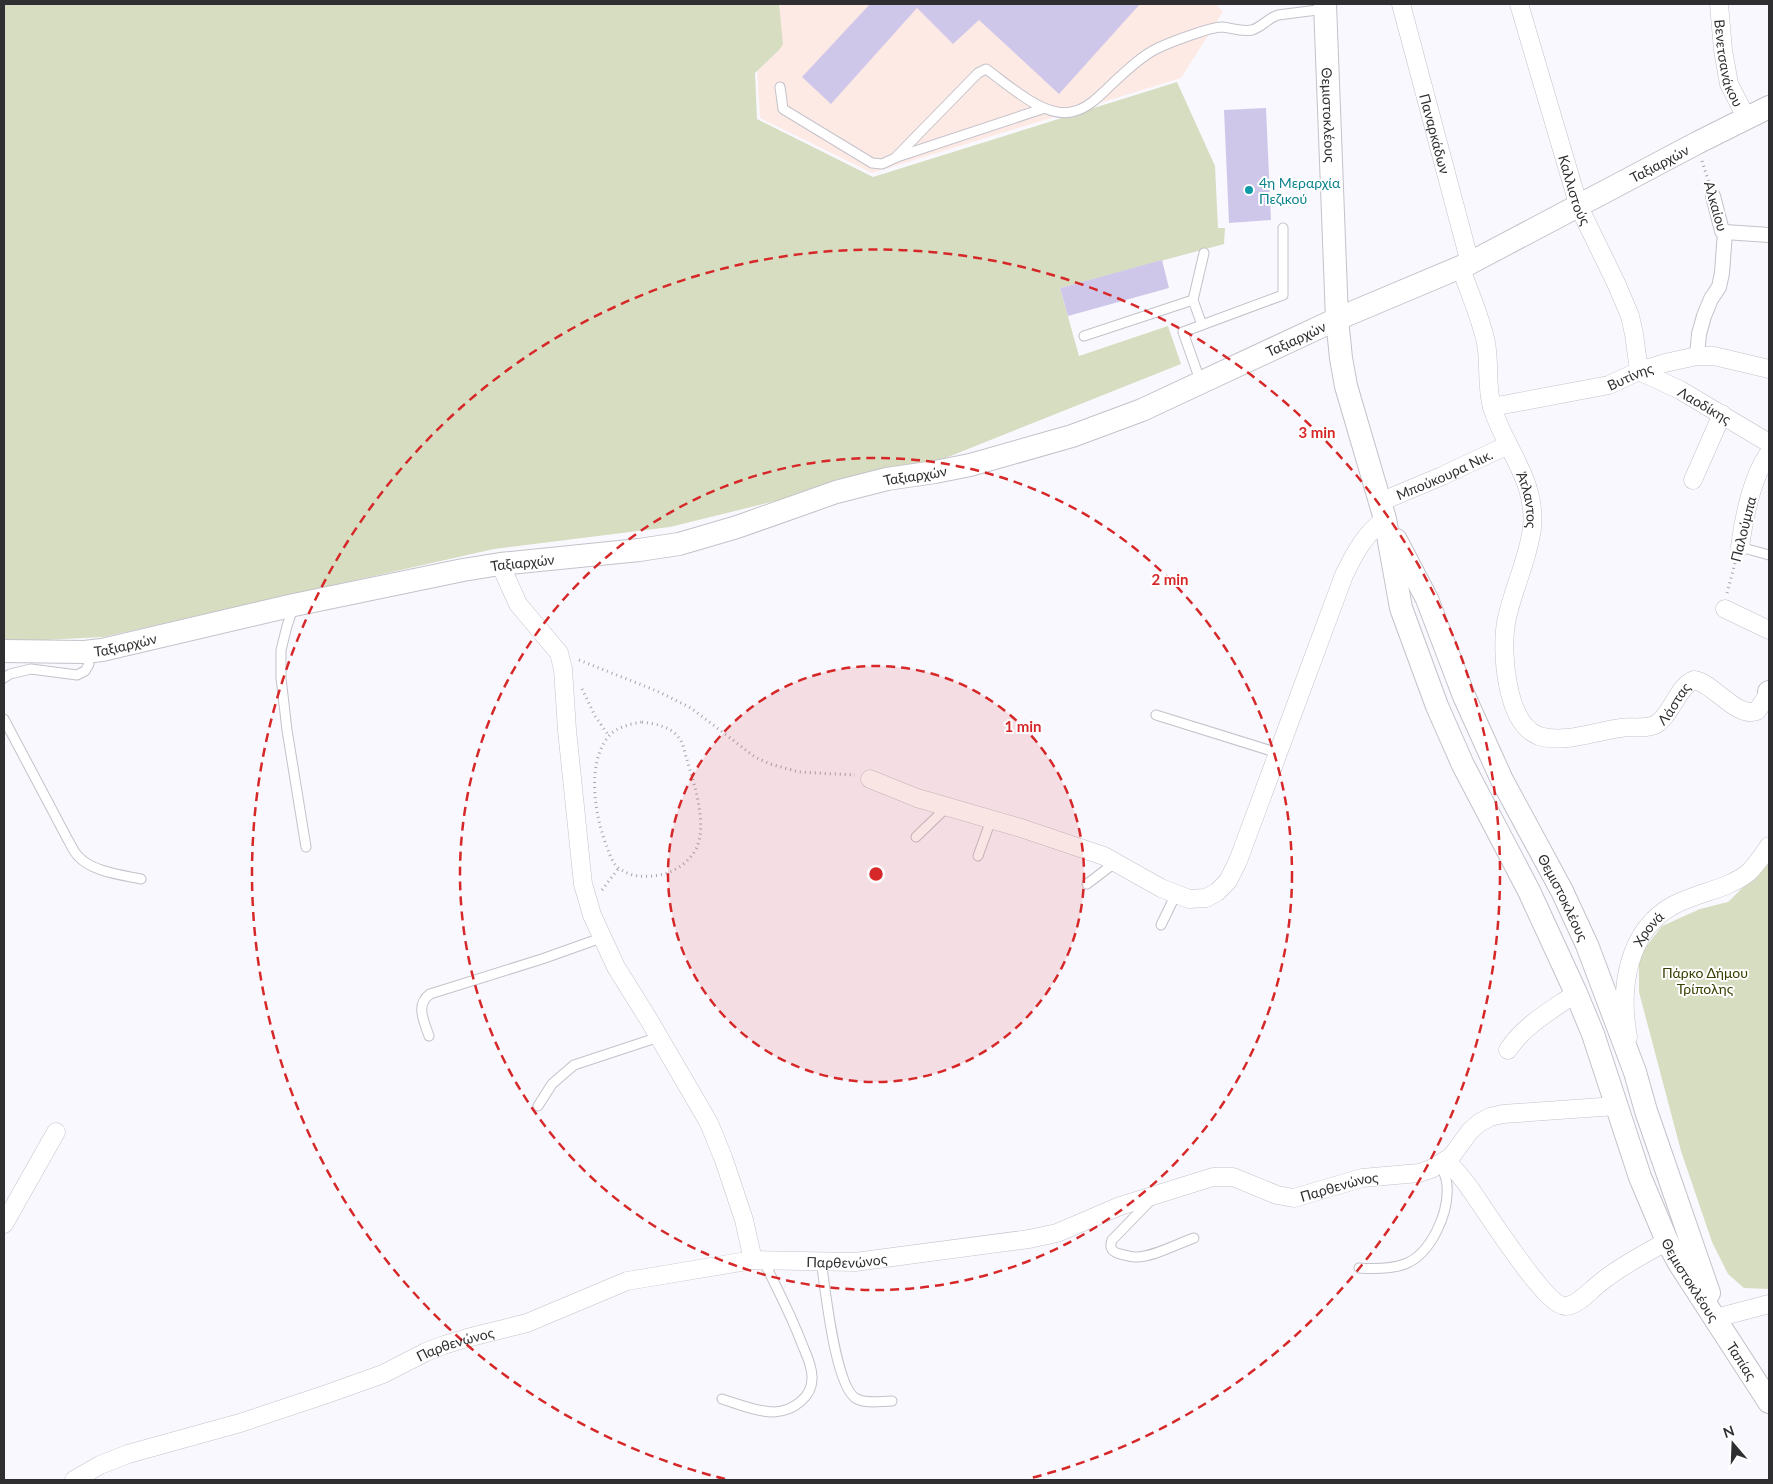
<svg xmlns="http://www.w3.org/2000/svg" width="1773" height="1484" viewBox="0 0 1773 1484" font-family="Lato,sans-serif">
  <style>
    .medical { fill: #feeae4 }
    .green { fill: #d7ddc0 }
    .building { fill: #cfc7ea }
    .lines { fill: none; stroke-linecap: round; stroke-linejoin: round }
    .service-casing { stroke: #c4c2ca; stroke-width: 11 }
    .pedestrian-casing { stroke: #c4c2ca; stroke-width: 16 }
    .minor-casing { stroke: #c4c2ca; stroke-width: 19 }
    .tertiary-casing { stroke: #c4c2ca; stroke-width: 24 }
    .path { stroke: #a7a6aa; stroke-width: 3; stroke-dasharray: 1 4; stroke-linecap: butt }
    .service { stroke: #fff; stroke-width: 9 }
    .pedestrian { stroke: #fff; stroke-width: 14 }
    .minor { stroke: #fff; stroke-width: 18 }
    .tertiary { stroke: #fff; stroke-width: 22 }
    .ring { fill: none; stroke: #d62828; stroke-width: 2.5; stroke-dasharray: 9 6 }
    .culture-dot { fill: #0f9aa8; stroke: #fff; stroke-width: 2 }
    .labels { text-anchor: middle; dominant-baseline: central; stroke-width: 4; stroke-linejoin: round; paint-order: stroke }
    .street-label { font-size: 14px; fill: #2f2e31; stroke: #fff }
    .culture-label { font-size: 14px; fill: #0d838f; stroke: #fff; text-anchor: start }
    .park-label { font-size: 14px; fill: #393f01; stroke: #fff }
    .centre { fill: #d62828; stroke: #fff; stroke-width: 2.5 }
    .ring-label { font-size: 15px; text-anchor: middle; font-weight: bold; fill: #d62828; stroke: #fff; stroke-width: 4; stroke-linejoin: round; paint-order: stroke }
  </style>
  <rect width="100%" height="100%" fill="#f9f8fe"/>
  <!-- medical -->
  <polygon class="medical" points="753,4 1216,4 1223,12 1181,78 872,173 760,118"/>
  <!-- green -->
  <g class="green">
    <polygon points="4,4 779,4 783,44 779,50 755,73 757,119 873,177 1177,82 1215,166 1218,228 1225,228 1224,244 1060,288 1079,356 1168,326 1181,364 938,461 670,527 494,549 103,637 4,642"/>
    <polygon points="1769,858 1769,1289 1744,1288 1728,1274 1712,1242 1681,1151 1639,992 1639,956 1662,926 1700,909 1728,902 1757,874"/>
  </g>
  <!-- building -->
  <g class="building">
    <polygon points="870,4 1140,4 1059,94 979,20 953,44 917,8 831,104 802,77"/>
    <polygon points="1266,108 1271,220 1229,223 1224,110"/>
    <polygon points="1162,260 1169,288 1068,316 1060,288"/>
  </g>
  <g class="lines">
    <!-- service casing -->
    <g class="service-casing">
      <g id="service">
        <path d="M780,87L783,109L872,163L882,164L895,158L978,73L986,69C1009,85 1046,121 1075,111C1090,107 1101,94 1112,84C1125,72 1140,57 1156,49C1168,43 1210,27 1222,27C1232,28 1241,32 1252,30C1262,27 1268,18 1278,15L1325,9"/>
        <polyline points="897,157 1042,109"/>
        <polyline points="1202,325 1193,300 1204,253"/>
        <polyline points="1084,336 1193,300"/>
        <polyline points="1201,383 1183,332 1283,295 1283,228"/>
        <polyline points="1740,547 1769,555"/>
        <polyline points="293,608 287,626 281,650 281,678 287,730 306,847"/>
        <polyline points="4,678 10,674 31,669 77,675 85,671 89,664 84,652"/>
        <polyline points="1156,715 1278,753"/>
        <path d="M4,719L68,840C71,845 74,852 78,856C92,872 122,875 141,879"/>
        <polyline points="916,837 947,807"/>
        <polyline points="978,856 991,820"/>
        <polyline points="1087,884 1116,862"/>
        <polyline points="1161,925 1176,894"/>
        <path d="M429,1036C424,1021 415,1005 430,994L542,959L601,938"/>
        <polyline points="538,1106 552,1084 574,1065 659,1037"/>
        <path d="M1151,1200L1112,1240C1109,1248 1112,1252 1120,1254C1125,1255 1131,1257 1136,1257C1153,1257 1177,1244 1194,1238"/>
        <path d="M821,1260C825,1286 835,1389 857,1399C867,1404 882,1401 892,1401"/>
        <path d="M1359,1268C1374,1269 1392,1269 1405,1264C1431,1254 1449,1213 1447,1186C1447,1179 1443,1171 1441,1164"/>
        <path d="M722,1399C738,1404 757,1412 774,1412C793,1411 813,1397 812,1377C812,1365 806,1354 802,1344C791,1315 777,1288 763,1260"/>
      </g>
    </g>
    <!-- pedestrian casing -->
    <g class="pedestrian-casing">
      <g id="pedestrian">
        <polyline points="1725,232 1769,235"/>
        <polyline points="1697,356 1699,334 1704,316 1711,299 1719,287 1722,273 1725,232 1722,231 1713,196"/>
      </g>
    </g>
    <!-- minor casing -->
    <g class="minor-casing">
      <g id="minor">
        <path id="s1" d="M1401,4L1470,263"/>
        <path id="s2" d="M1519,4L1579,207L1616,283L1630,316L1634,334L1639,371L1680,390L1769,443"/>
        <path id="s3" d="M1719,4L1723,50L1729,84L1747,119"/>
        <path id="s4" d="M1461,268C1469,292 1481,318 1486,343C1490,364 1486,386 1492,407C1505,449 1537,481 1532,528C1528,561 1512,590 1506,623C1501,652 1506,724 1539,736C1566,744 1595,731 1621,728C1632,726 1649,730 1658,723C1672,713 1678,686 1694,680C1712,682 1737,719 1757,711L1769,693"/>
        <path id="s5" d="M1492,407L1609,385L1639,371L1665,363L1697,356H1714L1769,369"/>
        <polyline points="1693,480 1722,414"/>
        <path id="s6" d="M1380,502L1442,476L1508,445"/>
        <path d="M1740,547C1744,517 1752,477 1769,453"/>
        <polyline points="500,564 518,604 559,653 563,669 567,730 583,884 592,915 616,967 649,1020 709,1123 724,1160 744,1220 753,1260"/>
        <polyline points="1725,609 1769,630"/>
        <path d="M870,779L917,798L1021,828L1104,856L1161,888L1189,899L1206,898L1217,892L1228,881L1238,861L1344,575C1356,551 1364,535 1385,519"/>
        <path id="s7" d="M1628,1037C1619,989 1627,930 1674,905C1698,892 1726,890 1748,873C1756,865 1763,855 1769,846"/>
        <path d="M1508,1050C1524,1025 1552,1010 1576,993"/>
        <path d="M1446,1160C1454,1169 1462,1177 1468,1186C1483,1206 1545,1306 1565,1306C1578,1306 1590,1290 1600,1283C1620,1266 1645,1254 1667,1241"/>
        <polyline points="4,1224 56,1132"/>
        <polyline points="1716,1318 1769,1304"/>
        <path id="s8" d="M74,1480L100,1465L128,1454L240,1423L324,1395L383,1374L426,1352L444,1345L467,1338L527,1323L627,1281L753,1260L855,1262L1029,1239L1057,1233L1120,1206L1213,1177H1233L1277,1195L1294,1198L1362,1178L1419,1173L1431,1169L1451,1157L1470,1131L1479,1123L1490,1117L1503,1114L1616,1106"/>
      </g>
    </g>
    <!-- tertiary casing -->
    <g class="tertiary-casing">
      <g id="tertiary">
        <path id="s9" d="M1325,4L1337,319L1341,358L1346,386L1385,519L1401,608L1437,706L1463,765L1529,891L1576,993L1593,1034L1640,1177L1667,1241L1679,1263L1769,1402"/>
        <path id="s10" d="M1396,540L1427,599L1464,696L1502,780L1562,891L1587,945L1635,1072L1646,1111L1709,1293"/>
        <path id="s11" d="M4,651L84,652L102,650L294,605L463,570L500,564L639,550L679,544L737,527L836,492L887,479L935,472L970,465L1072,436L1142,410L1337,319L1470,263L1697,143L1769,107"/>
        <polyline points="1769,693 1769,692"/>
      </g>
    </g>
    <!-- path -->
    <g class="path">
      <polyline points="1702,161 1709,183"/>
      <polyline points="1727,593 1735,563"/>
      <polyline points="579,660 657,691 691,708 755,757 770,764 799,772 855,775"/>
      <polyline points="582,689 595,716 609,736"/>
      <path d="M642,722C657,724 673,727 681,741C684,747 685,754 687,760C694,783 708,825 696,849C689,862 675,872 660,875C646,877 633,878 620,869C613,865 610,855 607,847C595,817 586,765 608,737C616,727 630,724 642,722Z"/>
      <polyline points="602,890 618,869"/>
    </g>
    <!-- service -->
    <use href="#service" class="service"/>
    <!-- pedestrian -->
    <use href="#pedestrian" class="pedestrian"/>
    <!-- minor -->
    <use href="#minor" class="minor"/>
    <!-- tertiary -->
    <use href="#tertiary" class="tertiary"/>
  </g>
  <!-- distance rings -->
  <circle cx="876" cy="874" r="208" fill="#d62828" fill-opacity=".12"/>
  <g class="ring">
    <circle cx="876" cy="874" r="208"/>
    <circle cx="876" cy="874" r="416"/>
    <path d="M725 1479A624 624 0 1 1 1027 1479"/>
  </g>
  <!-- markers -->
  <circle class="culture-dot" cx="1249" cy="190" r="5"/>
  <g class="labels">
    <!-- street labels -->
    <g class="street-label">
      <text stroke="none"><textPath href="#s3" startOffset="60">Βενετσανάκου</textPath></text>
      <text stroke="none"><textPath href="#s9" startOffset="111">Θεμιστοκλέους</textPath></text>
      <text stroke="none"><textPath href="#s1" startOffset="134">Παναρκάδων</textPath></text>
      <text stroke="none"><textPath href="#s11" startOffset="1742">Ταξιαρχών</textPath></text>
      <text stroke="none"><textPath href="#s2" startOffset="194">Καλλιστούς</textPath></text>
      <text transform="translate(1716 206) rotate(74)">Αλκαίου</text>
      <text stroke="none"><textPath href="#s11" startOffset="1338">Ταξιαρχών</textPath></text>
      <text stroke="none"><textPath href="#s5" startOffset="142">Βυτίνης</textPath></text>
      <text stroke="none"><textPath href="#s2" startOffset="462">Λαοδίκης</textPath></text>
      <text stroke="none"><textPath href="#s6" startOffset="70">Μπούκουρα Νικ.</textPath></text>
      <text stroke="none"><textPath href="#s11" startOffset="932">Ταξιαρχών</textPath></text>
      <text stroke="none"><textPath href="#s4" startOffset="244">Άτλαντος</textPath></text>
      <text transform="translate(1743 529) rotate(-76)">Παλούμπα</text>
      <text stroke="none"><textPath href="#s11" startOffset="528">Ταξιαρχών</textPath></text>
      <text stroke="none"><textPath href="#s11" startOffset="122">Ταξιαρχών</textPath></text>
      <text stroke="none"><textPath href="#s4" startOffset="642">Λάστας</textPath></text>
      <text stroke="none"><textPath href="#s10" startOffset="395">Θεμιστοκλέους</textPath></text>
      <text stroke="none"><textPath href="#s7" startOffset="114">Χρονά</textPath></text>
      <text stroke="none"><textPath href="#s8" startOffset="1321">Παρθενώνος</textPath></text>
      <text stroke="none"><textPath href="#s8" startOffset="811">Παρθενώνος</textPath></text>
      <text stroke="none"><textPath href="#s9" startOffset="1345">Θεμιστοκλέους</textPath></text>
      <text stroke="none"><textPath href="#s8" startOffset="406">Παρθενώνος</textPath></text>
      <text stroke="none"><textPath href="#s9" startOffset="1441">Ταπίας</textPath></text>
    </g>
    <!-- culture labels -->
    <g class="culture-label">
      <text x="1259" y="182">4η Μεραρχία<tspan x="1259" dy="16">Πεζικού</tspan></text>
    </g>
    <!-- park labels -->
    <g class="park-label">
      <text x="1705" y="972">Πάρκο Δήμου<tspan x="1705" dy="16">Τρίπολης</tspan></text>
    </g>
  </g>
  <circle cx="876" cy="874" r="8" class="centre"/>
  <g class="ring-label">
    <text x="1317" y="438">3 min</text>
    <text x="1170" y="585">2 min</text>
    <text x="1023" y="732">1 min</text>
  </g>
  <!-- border -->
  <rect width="1773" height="1484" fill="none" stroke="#2f2e31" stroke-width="10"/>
  <!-- north arrow -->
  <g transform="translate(1733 1444) rotate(341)" stroke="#ffffff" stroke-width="4" paint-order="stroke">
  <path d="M0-4L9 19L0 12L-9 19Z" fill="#2f2e31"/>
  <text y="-8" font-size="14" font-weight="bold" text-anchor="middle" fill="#2f2e31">N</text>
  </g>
</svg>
